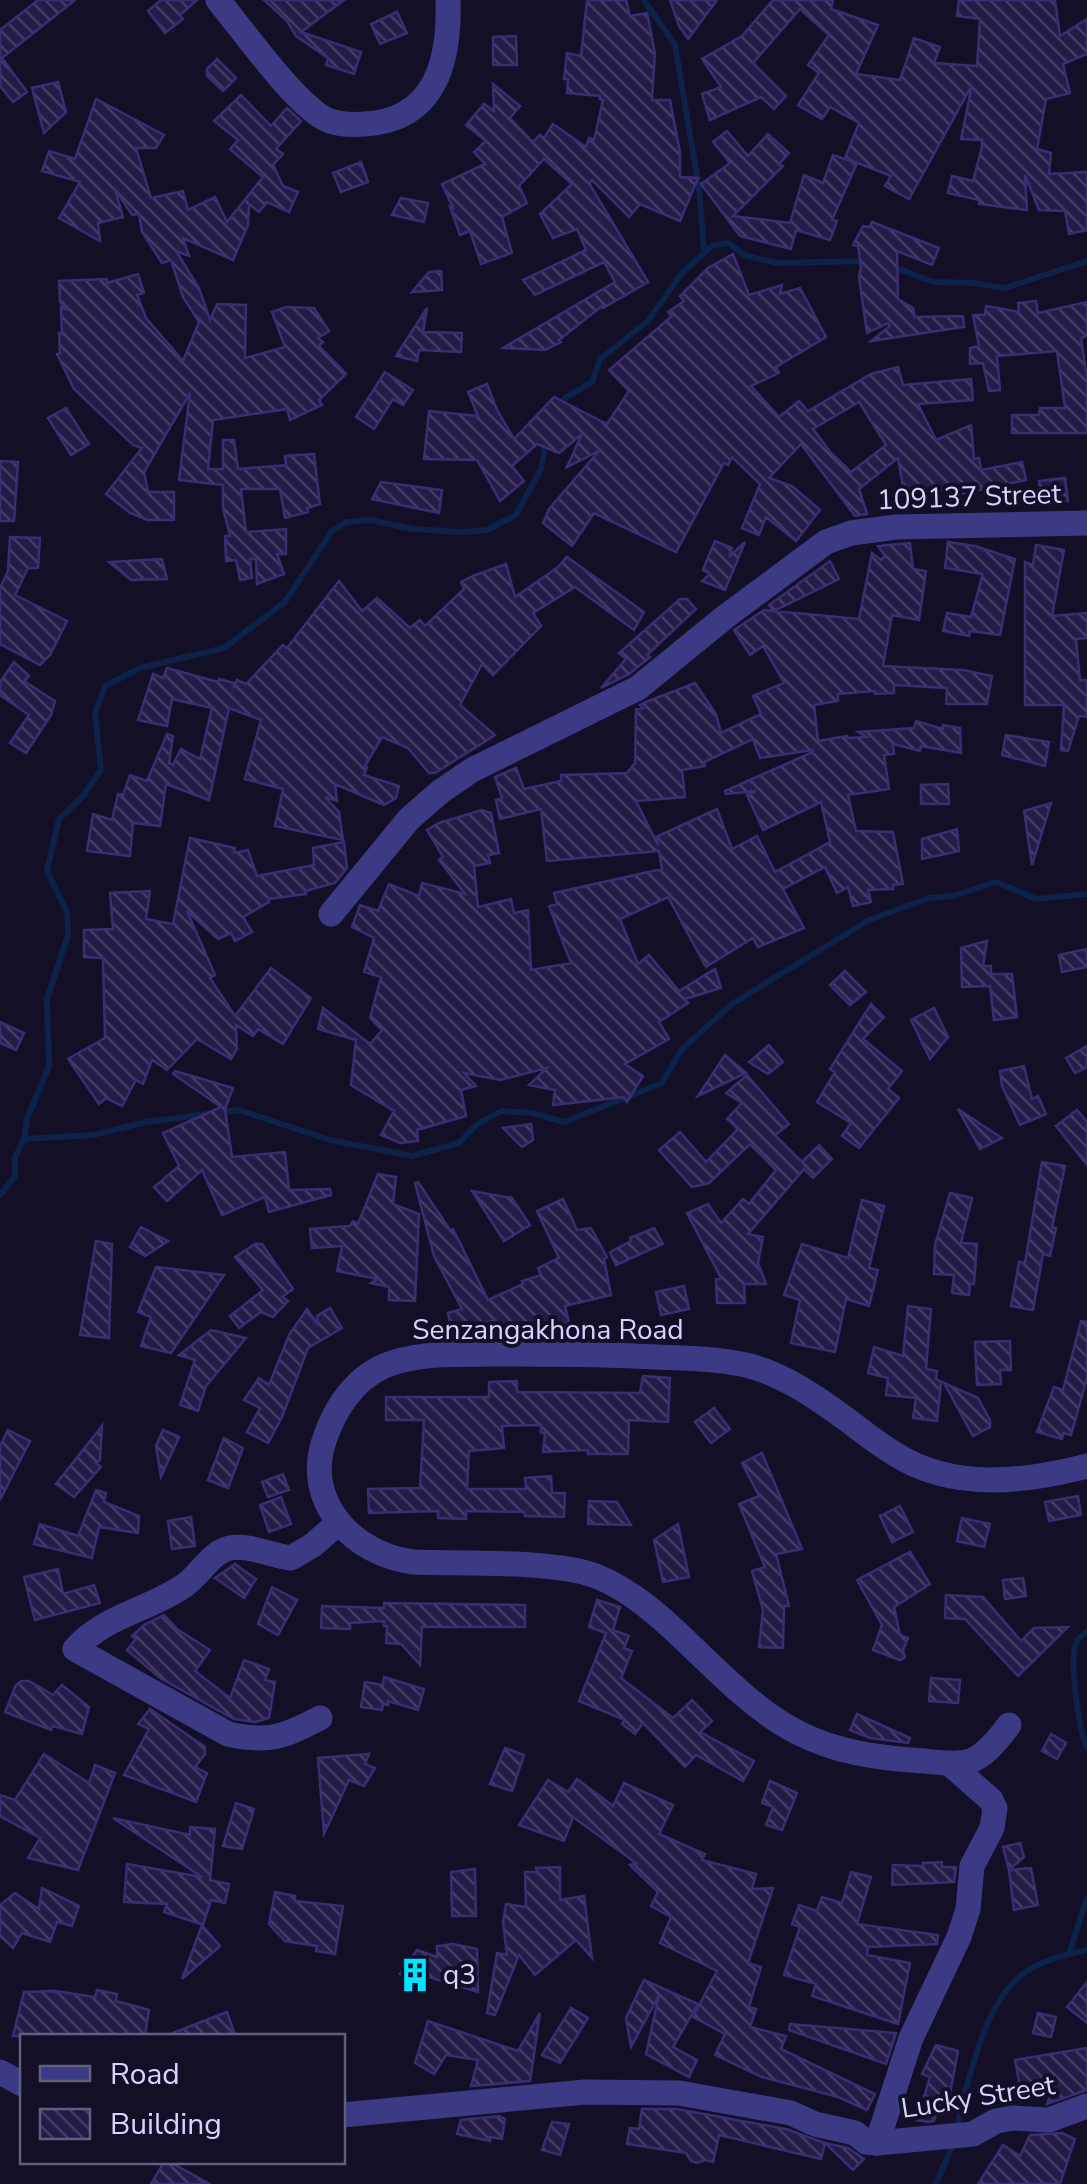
<svg xmlns="http://www.w3.org/2000/svg" width="1087" height="2184" viewBox="0 0 1087 2184" font-family="'Nunito Sans',sans-serif">
  <style>
    .lines { fill: none; stroke-linecap: round; stroke-linejoin: round }
    .stream { stroke: #0c2248; stroke-width: 6 }
    .building { fill: url(#building-back-hatch); stroke: #3b2d73; stroke-width: 2.5; fill-rule: evenodd }
    .minor { stroke: #3d3a85; stroke-width: 25 }
    .labels { text-anchor: middle; dominant-baseline: central; stroke-width: 8; stroke-linejoin: round; paint-order: stroke }
    .street-label { font-size: 28px; fill: #d9d4ff; stroke: #130f26 }
    .poi-label { font-size: 28px; fill: #d9d4ff; stroke: #130f26; text-anchor: start }
  </style>
  <defs>
    <pattern id="building-back-hatch" width="6" height="6" patternUnits="userSpaceOnUse" patternTransform="scale(2.5)"><rect width="6" height="6" fill="#241b47"/><path d="M-1 5l2 2M0 0l6 6M5-1l2 2" fill="none" stroke="#433b63"/></pattern>
  </defs>
  <rect width="100%" height="100%" fill="#130f26"/>
  <g class="lines">
    <!-- stream -->
    <g class="stream">
      <polyline points="644,0 675,45 699,188 704,251"/>
      <polyline points="891,266 934,282 974,283 1005,288 1087,261"/>
      <polyline points="560,410 565,398 592,382 600,359 648,321 682,273 713,245 729,243 744,255 776,263 865,261"/>
      <polyline points="24,1139 93,1135 146,1122 239,1110 330,1140 412,1156 459,1143 476,1125 501,1111 532,1113 564,1122 662,1083 682,1049 732,1004 869,920 929,898 953,896 996,882 1036,899 1087,894"/>
      <polyline points="0,1195 15,1176 15,1157 24,1139 27,1119 49,1066 47,999 68,935 67,912 47,871 59,819 83,796 101,770 95,713 105,686 140,668 224,648 285,602 332,531 346,522 370,520 413,529 461,532 487,530 516,515 541,469 547,439"/>
      <path d="M1087,1631C1083,1635 1078,1638 1076,1643C1069,1662 1079,1730 1087,1748"/>
      <polyline points="1069,1954 1087,1898"/>
      <path d="M957,2128C968,2081 984,1999 1027,1971C1043,1960 1068,1954 1087,1950"/>
      <polyline points="936,2184 953,2144"/>
    </g>
  </g>
  <!-- building -->
  <g class="building">
    <polygon points="38,0 75,0 2,58 27,92 13,102 0,86 0,30"/>
    <polygon points="161,0 197,0 180,15 183,19 165,33 148,11"/>
    <polygon points="264,0 344,0 301,32 361,52 354,74 326,65 328,58 296,36 287,21"/>
    <polygon points="587,0 626,0 630,16 647,13 655,53 652,100 670,100 680,152 680,177 698,178 680,221 640,204 629,217 592,180 589,183 648,282 603,308 602,306 559,340 561,342 545,350 503,348 615,282 604,262 535,295 523,280 586,250 577,229 553,238 540,214 572,184 544,159 519,186 527,203 502,217 512,253 481,264 470,231 460,235 450,207 453,208 442,184 485,164 474,152 486,141 466,125 484,104 494,111 493,84 520,106 510,118 533,142 540,135 544,138 553,124 586,147 589,138 594,140 603,100 600,99 600,96 567,93 568,79 564,79 567,53 581,56"/>
    <polygon points="670,0 717,0 688,39 679,26"/>
    <polygon points="773,0 833,0 831,9 878,25 856,74 900,80 914,38 940,47 934,63 977,66 980,19 957,16 959,0 1055,0 1060,36 1087,19 1087,54 1063,64 1070,93 1046,99 1037,149 1051,153 1049,174 1087,172 1087,230 1069,234 1065,211 1039,210 1025,175 1027,210 979,204 979,200 948,193 952,176 973,181 982,147 982,140 961,139 972,85 909,199 885,186 891,176 845,158 859,123 830,107 822,119 798,105 819,73 808,65 829,35 800,9 753,63 786,96 774,109 761,97 710,120 702,94 721,87 702,59 742,36"/>
    <polygon points="397,12 407,33 380,44 371,24"/>
    <polygon points="516,36 517,65 493,65 493,37"/>
    <polygon points="217,59 236,78 223,91 207,76 207,69"/>
    <polygon points="58,82 66,112 44,133 32,88"/>
    <polygon points="241,95 271,126 287,108 301,121 276,149 283,154 273,165 283,186 298,192 289,212 267,202 259,212 249,204 248,225 233,260 183,238 189,256 176,251 199,288 210,320 217,304 246,305 245,358 285,347 272,312 286,307 314,308 329,331 318,338 323,342 319,346 346,374 319,400 322,405 290,420 287,409 213,420 208,469 223,469 223,440 234,440 238,469 286,465 285,456 314,454 320,504 307,508 308,512 285,518 280,489 241,489 246,532 286,529 286,554 277,554 284,574 257,584 256,559 250,559 252,578 240,580 236,560 226,561 225,536 230,536 223,508 223,485 179,480 190,393 144,472 148,492 174,492 174,520 147,520 130,513 106,494 142,448 133,445 74,389 57,354 60,353 59,333 62,334 61,307 68,310 60,302 59,281 107,279 107,283 138,274 144,293 137,295 146,318 183,361 199,322 183,297 171,260 162,263 142,232 139,214 132,215 115,189 123,217 98,223 100,241 59,218 80,182 42,171 49,151 75,159 96,99 164,135 156,148 136,148 151,198 183,191 188,210 215,197 227,222 263,177 230,149 238,140 214,121"/>
    <polygon points="727,131 748,156 768,134 789,153 779,164 783,166 733,216 790,223 804,175 823,183 833,155 857,163 832,220 837,221 830,240 796,230 791,249 740,236 701,184 730,163 713,142"/>
    <polygon points="361,162 368,182 341,192 333,173"/>
    <polygon points="401,198 428,203 424,222 392,215"/>
    <polygon points="872,222 939,248 932,265 897,251 898,299 913,308 915,317 963,316 964,327 871,341 890,326 888,323 867,333 859,277 861,267 858,246 853,245 863,226 870,227"/>
    <path d="M733,254L749,295L782,285L780,294L800,288L826,337L776,367L779,373L751,386L779,417L799,401L808,411L871,374L898,367L903,385L971,379L973,400L918,404L936,440L971,425L974,459L979,458L981,470L1022,462L1026,480L955,495L954,490L904,493L898,458L859,489L867,514L855,516L801,444L769,478L792,486L820,510L796,541L766,517L759,535L742,528L760,484L732,457L728,465L724,463L676,552L594,513L572,546L543,523L549,509L599,451L567,467L582,434L559,453L537,444L512,466L524,481L500,501L477,460L424,459L429,411L478,416L468,392L487,384L497,410L514,439L554,397L607,424L629,391L609,370L672,316L668,312L684,301L680,296L708,268ZM859,402L886,445L851,472L831,453L813,429Z"/>
    <polygon points="441,271 442,290 412,292 429,272"/>
    <polygon points="1036,301 1038,313 1087,302 1087,336 1081,338 1087,378 1087,433 1012,433 1012,415 1039,415 1040,408 1065,408 1057,351 997,356 1000,390 989,391 983,363 970,364 970,348 979,346 973,315 985,315 986,306 1019,312 1018,303"/>
    <polygon points="427,308 423,332 462,333 461,352 419,350 417,361 396,356"/>
    <polygon points="385,372 413,390 403,405 393,399 374,429 356,417"/>
    <polygon points="66,408 89,444 71,455 48,418"/>
    <polygon points="0,461 18,462 14,521 0,521"/>
    <polygon points="1065,478 1068,501 1042,505 1039,481"/>
    <polygon points="381,482 442,490 439,513 372,499"/>
    <polygon points="10,537 40,538 38,568 28,568 15,595 67,621 50,655 40,665 0,644 0,588 8,571"/>
    <polygon points="715,541 732,548 729,557 745,542 725,590 702,581 710,574 703,570"/>
    <polygon points="948,542 975,546 1015,559 1000,635 970,631 969,636 943,631 947,613 971,617 982,577 982,574 945,568"/>
    <path d="M910,543L913,569L926,571L919,620L892,615L883,666L963,670L992,676L987,704H946L947,688L894,685V693L875,694V691L838,694V701L814,705L818,741L847,736V738L867,737L858,732L914,728L916,721L943,729V725L960,728L961,753L921,746L920,751L893,744L894,754L884,755L889,789L848,795L856,831L893,832L903,884L893,885V889L868,890L871,902L853,906L848,887L837,893L825,867L783,889L804,928L758,947L753,938L706,967L668,897L620,919L638,964L649,955L679,991L715,969L721,988L685,999L688,1003L659,1022L669,1039L625,1064L643,1076L627,1102L624,1097L553,1105L555,1090L529,1085L547,1068L500,1080L464,1073L476,1086L461,1090L466,1116L417,1130L418,1141L400,1143L381,1135L394,1111L351,1085L356,1040L318,1029L323,1008L370,1044L382,1030L370,1018L381,977L364,972L374,938L352,927L360,905L378,911L389,884L419,896L422,883L465,894L439,860L443,857L427,830L439,823L482,810L491,813L499,853L488,855L490,863L474,866L478,907L511,899L514,913L528,910L531,970L571,963L549,906L557,904L554,893L662,869L659,851L547,861L541,809L500,819L496,800L502,798L495,777L516,768L524,789L561,781V775L627,773L635,763L636,709L643,708L640,705L646,702L695,683L716,714L721,733L761,714L753,696L784,683L763,646L750,655L734,630L764,610L773,611L769,605L830,561L839,579L774,611L859,619L872,553L881,560L885,556L878,546ZM753,739L760,758L812,750L813,752L725,791L726,794L756,791L747,795L763,830L821,802L830,842L775,872L757,836L732,849L717,809L656,837L658,845L636,801L685,797L682,770L705,766L704,762Z"/>
    <polygon points="1036,545 1064,550 1052,616 1087,613 1087,638 1076,639 1080,680 1087,680 1087,717 1079,716 1068,751 1061,750 1064,705 1025,705 1025,562 1033,565"/>
    <polygon points="567,557 644,612 634,630 575,587 533,613 541,626 493,675 482,664 460,705 495,735 435,773 429,773 408,748 382,737 365,766 367,767 364,775 399,786 396,798 384,805 335,784 337,801 325,797 339,812 343,840 275,826 283,789 245,779 261,720 229,708 209,800 166,784 160,826 133,823 130,856 87,851 93,814 112,820 118,794 123,795 130,775 147,781 167,734 173,736 169,763 173,765 181,749 200,759 212,708 172,699 167,726 138,720 153,674 163,678 167,668 218,682 219,679 234,683 234,688 237,680 246,684 283,645 287,648 339,581 362,611 377,598 410,628 420,620 425,626 464,589 461,582 473,576 506,564 515,597 558,567"/>
    <polygon points="162,559 167,579 131,580 109,562"/>
    <polygon points="680,599 687,599 696,609 647,655 650,657 629,674 601,688 626,659 619,653"/>
    <polygon points="14,662 29,676 24,681 55,701 51,715 26,753 10,743 29,715 0,695 0,682"/>
    <polygon points="1006,735 1049,742 1045,766 1002,755"/>
    <polygon points="948,784 949,804 921,804 921,785"/>
    <polygon points="1051,803 1032,865 1024,811"/>
    <polygon points="957,829 959,851 922,859 922,839"/>
    <polygon points="190,838 235,848 234,853 248,850 257,876 314,865 313,848 344,842 347,868 335,883 305,891 306,894 269,899 269,902 243,917 252,932 235,941 231,933 218,939 187,911 215,975 210,978 235,1016 271,968 311,998 283,1044 258,1029 253,1036 236,1025 237,1049 231,1059 197,1039 167,1070 152,1060 143,1084 136,1080 122,1106 106,1098 99,1104 68,1059 105,1038 103,958 84,957 84,930 113,929 110,893 150,891 146,919 173,924"/>
    <polygon points="987,941 983,966 991,966 991,974 1012,974 1017,1017 994,1020 990,986 962,987 961,948"/>
    <polygon points="1087,949 1087,967 1062,972 1059,955"/>
    <polygon points="845,971 866,992 850,1005 830,985"/>
    <polygon points="871,1004 884,1017 863,1039 902,1071 888,1089 899,1098 859,1148 842,1136 851,1123 817,1102 835,1072 830,1069"/>
    <polygon points="934,1008 948,1037 930,1059 911,1020"/>
    <polygon points="0,1022 24,1033 16,1050 0,1043"/>
    <polygon points="769,1045 783,1062 768,1074 749,1062"/>
    <polygon points="1087,1046 1087,1067 1075,1073 1066,1058"/>
    <polygon points="725,1055 746,1073 698,1096"/>
    <polygon points="1024,1066 1032,1099 1038,1096 1046,1114 1020,1125 1002,1086 1000,1071"/>
    <polygon points="175,1071 233,1088 225,1109 232,1157 285,1152 289,1190 330,1189 331,1195 269,1212 265,1197 222,1215 202,1170 167,1201 154,1187 179,1166 163,1133 221,1107 173,1074"/>
    <polygon points="747,1075 789,1124 775,1135 802,1162 819,1145 832,1159 813,1178 804,1169 748,1234 763,1237 758,1263 766,1284 744,1284 745,1303 717,1303 716,1279 721,1278 687,1213 708,1204 721,1223 743,1199 749,1204 776,1170 750,1144 709,1183 692,1187 659,1150 680,1132 706,1162 738,1129 727,1119 742,1103 726,1093"/>
    <polygon points="958,1109 1002,1138 980,1149"/>
    <polygon points="1077,1110 1087,1122 1087,1165 1056,1126"/>
    <polygon points="531,1124 533,1140 522,1147 503,1128"/>
    <polygon points="1042,1162 1065,1166 1052,1227 1056,1228 1050,1256 1043,1254 1033,1310 1011,1306 1019,1262 1025,1263"/>
    <polygon points="378,1174 396,1177 393,1204 419,1214 415,1301 389,1300 389,1287 371,1283 378,1279 337,1271 342,1246 312,1248 310,1229 350,1226 353,1221 358,1224"/>
    <polygon points="418,1182 450,1230 453,1229 488,1300 523,1284 522,1281 541,1275 538,1268 559,1258 537,1211 563,1199 577,1230 591,1228 607,1257 604,1259 611,1295 565,1306 569,1322 512,1338 502,1338 496,1320 452,1331 448,1313 462,1309 434,1256 415,1183"/>
    <polygon points="472,1191 512,1198 530,1225 504,1241"/>
    <polygon points="950,1193 972,1198 961,1243 977,1244 974,1284 970,1284 969,1295 952,1293 954,1275 934,1274 935,1245"/>
    <polygon points="862,1200 884,1206 869,1268 878,1270 869,1306 846,1299 835,1352 791,1343 800,1300 784,1295 802,1244 848,1258"/>
    <polygon points="141,1227 168,1241 145,1256 130,1247"/>
    <polygon points="654,1228 663,1244 616,1265 610,1252 631,1241 630,1238"/>
    <polygon points="96,1241 112,1244 109,1338 80,1335"/>
    <polygon points="255,1244 262,1244 293,1289 282,1297 288,1301 273,1317 261,1312 239,1328 230,1316 263,1290 235,1257"/>
    <polygon points="156,1267 224,1275 171,1353 141,1346 151,1317 138,1312"/>
    <polygon points="684,1286 689,1309 661,1315 656,1292"/>
    <polygon points="908,1306 931,1309 926,1369 937,1371 936,1379 941,1382 937,1421 913,1418 916,1398 886,1395 888,1378 868,1373 874,1347 903,1356"/>
    <polygon points="330,1308 342,1328 308,1348 282,1417 268,1443 247,1432 260,1408 244,1400 259,1378 269,1385 289,1335 307,1309 318,1325 317,1316"/>
    <polygon points="1081,1321 1087,1322 1087,1378 1071,1435 1063,1433 1062,1439 1037,1432 1054,1387 1063,1390"/>
    <polygon points="211,1330 246,1338 206,1386 198,1411 180,1405 195,1360 179,1355"/>
    <polygon points="1010,1341 1011,1370 1000,1370 1001,1384 977,1385 975,1342"/>
    <polygon points="643,1376 670,1378 668,1422 629,1420 628,1454 588,1454 588,1450 543,1452 545,1433 541,1433 541,1425 502,1426 504,1448 469,1451 467,1489 526,1489 525,1478 551,1476 552,1493 565,1493 564,1517 525,1516 524,1512 466,1511 466,1519 438,1518 438,1511 369,1513 368,1489 420,1488 424,1420 386,1420 386,1397 489,1397 489,1382 517,1381 517,1392 640,1393"/>
    <polygon points="944,1383 978,1398 990,1420 990,1427 973,1436"/>
    <polygon points="714,1408 730,1429 711,1443 695,1422"/>
    <polygon points="102,1426 100,1460 96,1463 101,1467 74,1497 56,1484"/>
    <polygon points="8,1430 30,1441 0,1500 0,1446"/>
    <polygon points="163,1430 179,1437 161,1477 156,1446"/>
    <polygon points="224,1438 243,1448 228,1488 208,1480"/>
    <polygon points="762,1453 802,1549 776,1554 789,1606 784,1606 783,1648 759,1647 763,1610 752,1571 765,1567 739,1504 759,1496 742,1463"/>
    <polygon points="283,1474 289,1490 268,1497 262,1482"/>
    <polygon points="96,1490 106,1493 104,1502 139,1516 138,1533 99,1527 92,1558 34,1544 40,1524 78,1536"/>
    <polygon points="1078,1496 1081,1515 1049,1521 1045,1502"/>
    <polygon points="281,1497 291,1524 269,1532 260,1505"/>
    <polygon points="589,1501 617,1502 631,1525 588,1524"/>
    <polygon points="900,1506 913,1532 892,1542 880,1516"/>
    <polygon points="191,1517 195,1546 172,1549 168,1521"/>
    <polygon points="962,1518 990,1524 984,1547 957,1541"/>
    <polygon points="678,1524 689,1577 663,1582 654,1540"/>
    <polygon points="910,1552 930,1584 894,1607 900,1635 908,1638 903,1650 905,1657 900,1660 873,1650 882,1625 857,1580"/>
    <polygon points="235,1564 256,1579 244,1598 215,1578"/>
    <polygon points="58,1569 63,1594 94,1585 100,1603 35,1620 24,1577"/>
    <polygon points="1023,1578 1026,1596 1005,1599 1003,1580"/>
    <polygon points="272,1587 297,1600 278,1635 258,1624"/>
    <polygon points="946,1595 983,1597 1021,1641 1034,1628 1068,1627 1018,1676 965,1619 945,1618"/>
    <polygon points="597,1600 620,1607 613,1630 629,1636 624,1648 632,1651 621,1678 673,1718 692,1700 712,1721 700,1732 754,1761 743,1781 696,1755 685,1767 643,1723 635,1734 622,1724 625,1720 579,1701 606,1633 589,1627"/>
    <polygon points="384,1603 525,1605 525,1627 422,1627 420,1665 401,1644 386,1643 387,1626 384,1626 384,1621 350,1623 350,1629 321,1628 322,1606 384,1608"/>
    <polygon points="164,1615 177,1629 210,1650 195,1671 230,1698 244,1660 269,1669 265,1680 275,1682 269,1718 255,1722 234,1719 160,1678 127,1650 136,1639 132,1636 144,1625"/>
    <polygon points="384,1677 424,1689 418,1710 388,1701 388,1705 383,1704 382,1710 361,1707 365,1682 383,1685"/>
    <polygon points="931,1678 960,1680 958,1703 929,1701"/>
    <polygon points="21,1681 29,1681 53,1695 62,1685 89,1707 82,1734 53,1726 51,1730 5,1712 16,1685"/>
    <polygon points="150,1709 205,1747 205,1754 195,1767 207,1773 196,1802 124,1775 149,1729 138,1724"/>
    <polygon points="857,1714 910,1738 908,1743 870,1738 850,1730"/>
    <polygon points="1051,1734 1066,1743 1057,1759 1042,1751"/>
    <polygon points="505,1748 524,1755 512,1791 490,1784"/>
    <polygon points="44,1754 89,1783 95,1765 115,1773 78,1870 28,1858 40,1838 0,1816 0,1795 15,1800"/>
    <polygon points="369,1754 365,1764 375,1768 364,1786 349,1780 324,1834 318,1758"/>
    <polygon points="577,1779 613,1806 624,1783 673,1805 659,1834 705,1854 702,1860 756,1874 752,1889 773,1888 748,1963 761,1967 749,2007 756,2009 750,2027 786,2036 781,2049 875,2094 867,2110 838,2097 762,2077 715,2055 725,2034 693,2017 717,1971 660,1943 671,1917 651,1906 658,1892 630,1865 636,1863 573,1817 564,1841 519,1825 548,1780 568,1792"/>
    <polygon points="770,1781 797,1793 782,1830 766,1825 773,1807 762,1803"/>
    <polygon points="236,1803 254,1809 242,1849 223,1846"/>
    <polygon points="113,1818 190,1835 190,1827 215,1829 210,1880 229,1884 225,1903 211,1900 203,1925 164,1912 167,1904 124,1902 127,1864 202,1877"/>
    <polygon points="1020,1843 1024,1857 1009,1870 1003,1847"/>
    <polygon points="942,1862 942,1867 956,1867 954,1882 892,1885 893,1865 923,1866 923,1863"/>
    <polygon points="560,1867 560,1900 584,1896 592,1958 576,1940 535,1975 519,1955 495,2015 487,2013 497,1953 507,1955 503,1922 506,1904 526,1907 525,1872 537,1872 536,1868"/>
    <polygon points="1031,1868 1038,1905 1014,1910 1009,1870"/>
    <polygon points="475,1869 476,1916 452,1916 451,1872"/>
    <polygon points="851,1872 871,1877 857,1924 938,1935 937,1944 868,1947 867,1955 910,1963 898,2024 812,1996 816,1984 784,1975 800,1927 792,1924 799,1905 817,1911 822,1897 842,1903"/>
    <polygon points="42,1888 79,1906 72,1926 57,1922 50,1942 22,1933 13,1948 0,1936 0,1905 15,1893 39,1909"/>
    <polygon points="275,1892 295,1896 295,1901 343,1906 335,1954 316,1951 317,1946 285,1941 269,1924"/>
    <polygon points="202,1925 220,1946 182,1979"/>
    <polygon points="453,1944 477,1949 478,1992 429,1977 422,1989 400,1974 417,1950 437,1957 437,1946"/>
    <polygon points="644,1980 698,2004 673,2047 697,2060 689,2077 646,2054 659,1995 631,2047 626,2018"/>
    <polygon points="1087,1982 1087,2023 1067,2007"/>
    <polygon points="97,1990 117,1994 116,2001 149,2010 145,2036 13,2036 24,1992 52,1991 59,1994 56,1991 95,1997"/>
    <polygon points="571,2008 588,2018 560,2063 542,2055"/>
    <polygon points="227,2012 234,2032 223,2036 165,2036"/>
    <polygon points="540,2013 530,2081 471,2086 478,2060 446,2055 434,2074 415,2063 428,2021 518,2051"/>
    <polygon points="1038,2013 1056,2017 1051,2037 1033,2033"/>
    <polygon points="790,2024 896,2033 886,2064 789,2030"/>
    <polygon points="936,2045 958,2051 948,2104 940,2102 934,2121 928,2122 917,2120 930,2077 922,2074"/>
    <polygon points="1087,2048 1087,2090 1047,2104 1053,2088 1022,2098 1015,2060"/>
    <polygon points="642,2109 677,2109 786,2129 825,2143 821,2159 719,2135 713,2162 705,2160 697,2163 691,2161 686,2153 627,2144 630,2128 639,2129"/>
    <polygon points="499,2116 505,2119 502,2139 490,2137 490,2141 457,2134 461,2120"/>
    <polygon points="552,2122 569,2124 560,2155 542,2150"/>
    <polygon points="1062,2133 1075,2139 1060,2184 978,2184 1003,2145 1020,2156 1030,2135"/>
    <polygon points="825,2143 848,2148 864,2159 853,2170"/>
    <polygon points="164,2162 170,2162 210,2184 151,2184"/>
  </g>
  <g class="lines">
    <!-- minor -->
    <g class="minor">
      <path d="M218,0C244,32 288,94 320,116C334,125 350,125 365,124C436,120 450,60 448,0"/>
      <polyline points="331,914 409,819 440,792 472,770 638,688 725,617 826,542 851,533 896,527 1087,523"/>
      <path d="M320,1718C283,1737 269,1743 228,1734L75,1649C104,1616 146,1611 182,1587C199,1577 210,1552 230,1548C248,1544 272,1556 291,1558L313,1545L338,1523"/>
      <path d="M1009,1725C974,1772 966,1764 911,1760C799,1752 765,1717 688,1643C661,1617 631,1590 596,1576C553,1560 461,1564 413,1562C355,1555 303,1503 324,1441C334,1410 353,1380 384,1366C417,1352 454,1355 489,1354C537,1354 585,1354 633,1356C670,1358 710,1357 746,1365C783,1374 816,1397 846,1419C862,1431 878,1444 895,1454C953,1491 1025,1482 1087,1466"/>
      <polyline points="0,2072 22,2084"/>
      <polyline points="342,2115 585,2092 679,2093 791,2113 815,2124 855,2133 866,2142 877,2143 911,2038 959,1937 968,1909 972,1866 992,1828 995,1808 991,1800 949,1763"/>
      <polyline points="877,2143 973,2134 996,2121 1013,2118 1049,2120 1087,2106"/>
    </g>
  </g>
  <!-- icons -->
  <defs>
    <g id="building-bare" transform="scale(2.7)"><path d="M-4-6H4V6H1V3H-1V6H-4ZM-2.5-4.3h1.7v1.8h-1.7ZM.8-4.3h1.7v1.8H.8ZM-2.5-1h1.7V.8h-1.7ZM.8-1h1.7V.8H.8Z" fill="#00e5ff" stroke="#130f26" stroke-width="2.5" paint-order="stroke"/></g>
  </defs>
  <g fill-rule="evenodd">
    <use href="#building-bare" x="415" y="1975"/>
  </g>
  <g class="labels">
    <!-- street labels -->
    <g class="street-label">
      <text transform="translate(969 497) rotate(-2)">109137 Street</text>
      <text x="548" y="1330">Senzangakhona Road</text>
      <text transform="translate(978 2097) rotate(-9)">Lucky Street</text>
    </g>
    <!-- poi labels -->
    <g class="poi-label">
      <text x="443" y="1975">q3</text>
    </g>
  </g>
  <!-- legend -->
  <rect x="20" y="2034" width="325" height="130" fill="#130f26" stroke="#625e7d" stroke-width="2.5"/>
  <rect x="40" y="2066" width="50" height="15" fill="#3d3a85" stroke="#625e7d" stroke-width="2.5"/>
  <text x="110" y="2084" font-size="30" fill="#d9d4ff">Road</text>
  <rect x="40" y="2109" width="50" height="30" fill="url(#building-back-hatch)" stroke="#625e7d" stroke-width="2.5"/>
  <text x="110" y="2134" font-size="30" fill="#d9d4ff">Building</text>
</svg>
